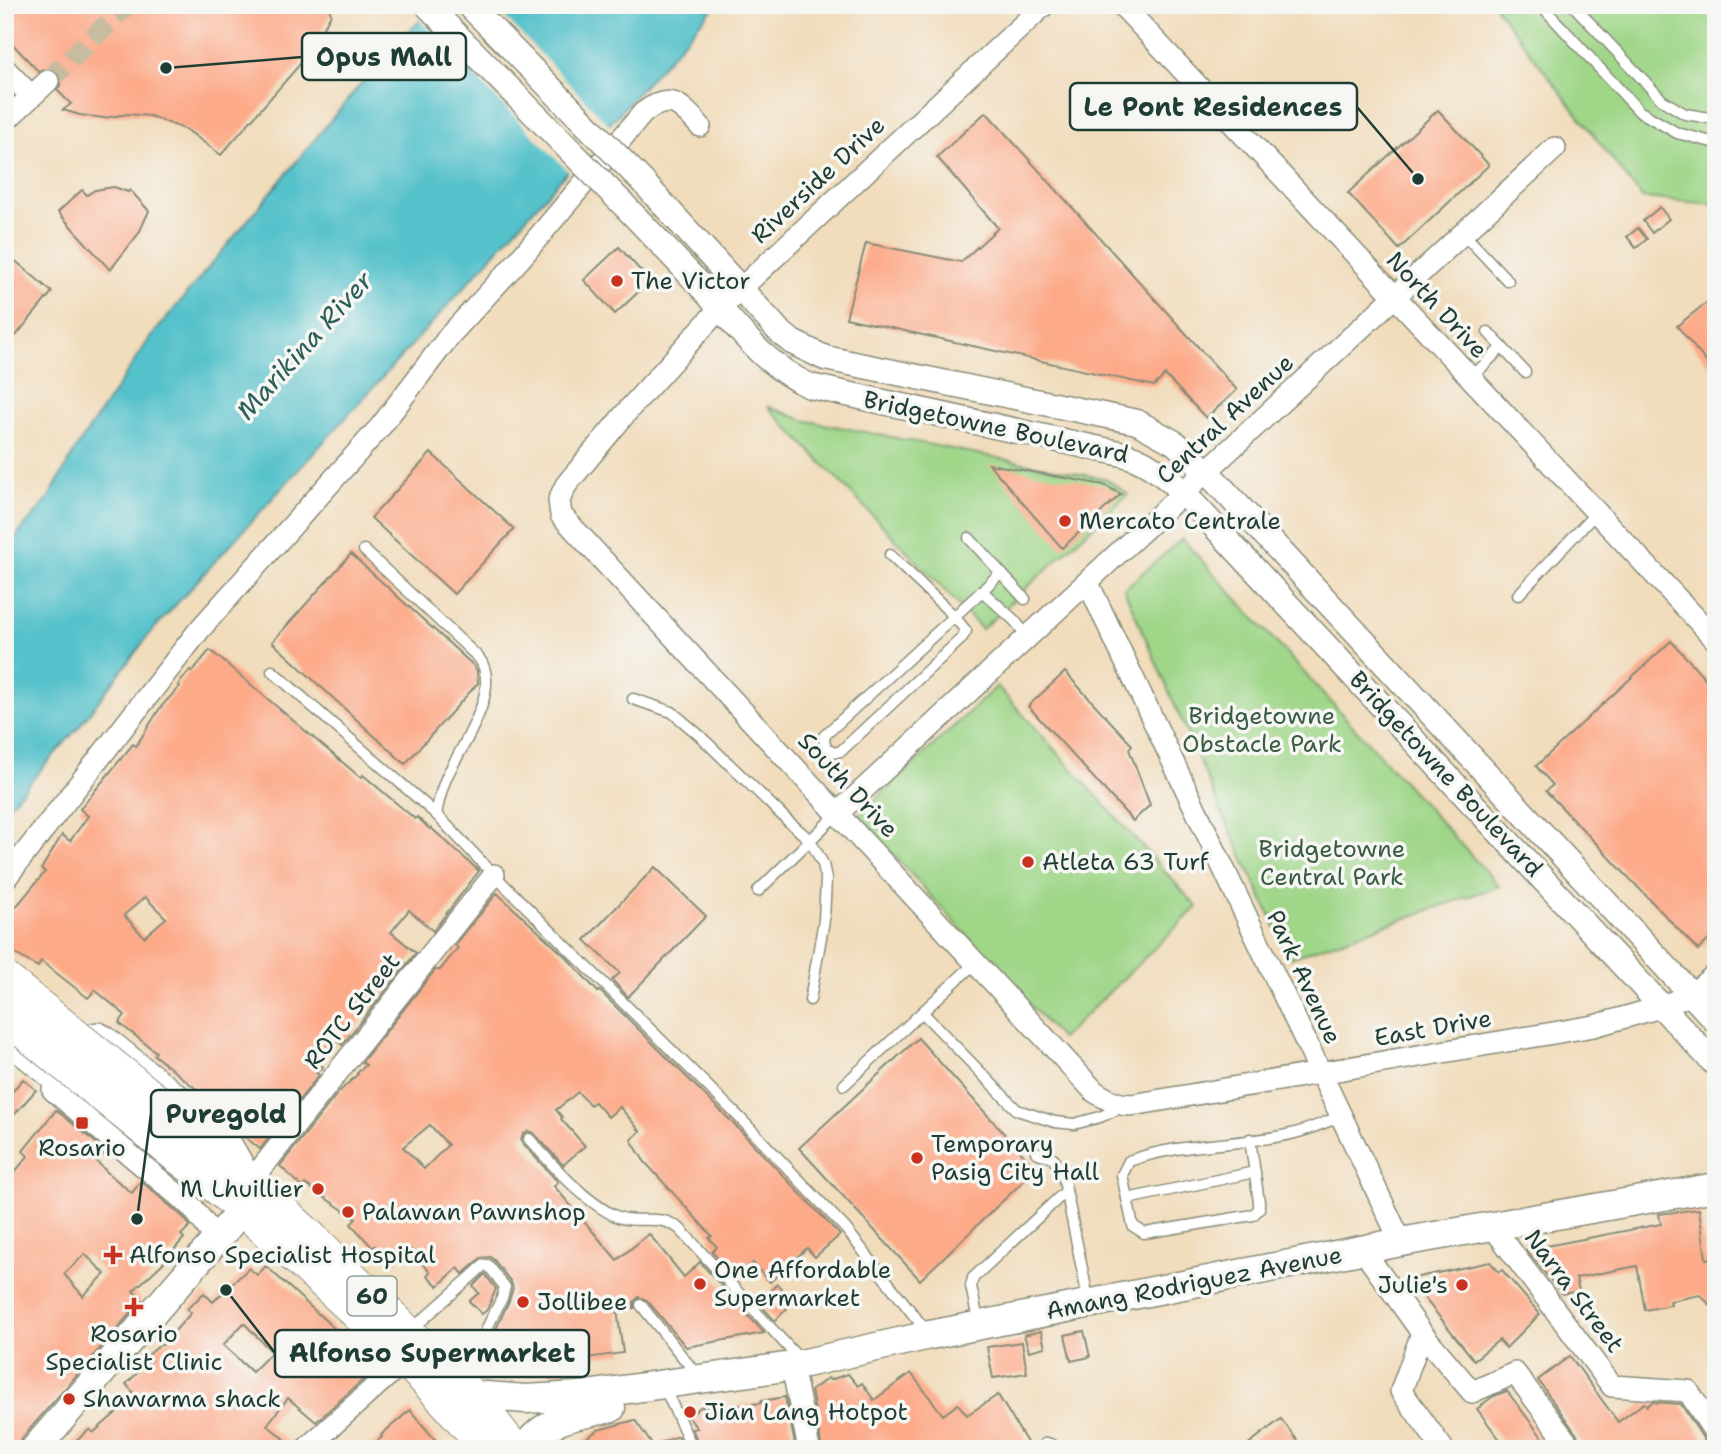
<svg xmlns="http://www.w3.org/2000/svg" width="1721" height="1454" viewBox="0 0 1721 1454" font-family="'Shantell Sans',sans-serif">
  <style>
    .green { fill: #9fd688; stroke: #5f8a5e; stroke-width: 2 }
    .water { fill: #54c1cb; stroke: #3a7f80; stroke-width: 2 }
    .pier { fill: #f1dcbb }
    .building { fill: #fdaa89; fill-rule: evenodd }
    .lines { fill: none; stroke-linecap: round; stroke-linejoin: round }
    .minor-tunnel { stroke: #c7bca0; stroke-width: 21; stroke-dasharray: 21 10; stroke-linecap: butt }
    .service-casing { stroke: #888c78; stroke-width: 13 }
    .minor-casing { stroke: #888c78; stroke-width: 24 }
    .tertiary-casing { stroke: #888c78; stroke-width: 27 }
    .secondary-casing { stroke: #888c78; stroke-width: 31 }
    .primary-casing { stroke: #888c78; stroke-width: 34 }
    .service { stroke: #fff; stroke-width: 10 }
    .minor { stroke: #fff; stroke-width: 21 }
    .tertiary { stroke: #fff; stroke-width: 24 }
    .secondary { stroke: #fff; stroke-width: 28 }
    .primary { stroke: #fff; stroke-width: 32 }
    .tertiary-bridge-casing { stroke: #888c78; stroke-width: 27; stroke-linecap: butt }
    .primary-bridge-casing { stroke: #888c78; stroke-width: 34; stroke-linecap: butt }
    .tertiary-bridge { stroke: #fff; stroke-width: 24 }
    .primary-bridge { stroke: #fff; stroke-width: 32 }
    .poi-dot { fill: #c8321e; stroke: #f6f6f2; stroke-width: 2.5 }
    .labels { text-anchor: middle; dominant-baseline: central; stroke-width: 7; stroke-linejoin: round; paint-order: stroke }
    .shield { fill: #f6f6f2; stroke: #60746d; stroke-width: 2 }
    .shield-label { font-size: 23px; font-weight: bold; fill: #1f3d34 }
    .street-label { font-size: 24px; fill: #1f3d34; stroke: #f6f6f2 }
    .poi-label { font-size: 24px; fill: #1f3d34; stroke: #f6f6f2; text-anchor: start }
    .park-label { font-size: 24px; fill: #395c45; stroke: #f6f6f2 }
    .water-label { font-size: 26px; font-style: italic; fill: #2c5e5a; stroke: #f6f6f2 }
    .leader { fill: none; stroke: #1f3d34; stroke-width: 2.5 }
    .callout-dot { fill: #1f3d34; stroke: #f6f6f2; stroke-width: 2.5 }
    .callout { fill: #f6f6f2; stroke: #1f3d34; stroke-width: 2.5 }
    .callout-label { font-size: 26px; text-anchor: middle; font-weight: bold; fill: #1f3d34 }
  </style>
  <rect width="100%" height="100%" fill="#f6f6f2"/>
  <filter id="ink" filterUnits="userSpaceOnUse"><feTurbulence type="fractalNoise" baseFrequency=".0143" numOctaves="2"/><feDisplacementMap in="SourceGraphic" scale="14" xChannelSelector="R" yChannelSelector="G"/><feConvolveMatrix kernelMatrix="1 2 1 2 8 2 1 2 1" color-interpolation-filters="sRGB"/></filter>
  <filter id="wash" filterUnits="userSpaceOnUse"><feTurbulence type="fractalNoise" baseFrequency=".00686" numOctaves="4" result="noise"/><feDisplacementMap in="SourceGraphic" scale="28" xChannelSelector="R" yChannelSelector="G"/><feGaussianBlur stdDeviation="1.57" result="paint"/><feColorMatrix in="noise" values="0 0 0 0 0 0 0 0 0 0 0 0 0 0 0 0 0 1.4 0 .05"/><feComposite in="paint" operator="in"/></filter>
  <g filter="url(#wash)">
    <rect width="100%" height="100%" fill="#f1dcbb"/>
    <!-- green -->
    <g class="green">
      <polygon points="1494,5 1716,5 1716,204 1642,198"/>
      <polygon points="767,406 803,420 1106,479 1128,494 982,629"/>
      <polygon points="1182,539 1499,886 1290,958 1223,815 1124,589"/>
      <polygon points="997,686 1197,907 1061,1039 858,816"/>
    </g>
    <!-- water -->
    <polygon class="water" points="436,5 716,5 459,293 152,631 77,729 5,810 5,549 48,499 77,447 150,338 384,56"/>
    <!-- pier -->
    <polygon class="pier" points="431,5 493,5 611,127 570,173 417,18"/>
    <g id="blocks">
      <!-- building -->
      <g class="building">
        <polygon points="5,5 328,5 331,14 308,55 221,155 187,130 150,116 128,114 104,118 80,115 63,110 71,104 57,90 61,84 58,73 51,68 39,72 5,36"/>
        <polygon points="1438,110 1489,165 1399,249 1348,193"/>
        <polygon points="986,112 1237,390 1206,418 1165,375 1154,386 846,318 866,243 961,262 998,228 937,157"/>
        <polygon points="114,187 128,192 130,190 149,211 139,233 110,270 58,212 82,190 87,195 95,190"/>
        <polygon points="1660,207 1669,219 1652,233 1643,221"/>
        <polygon points="1638,228 1647,239 1636,248 1627,237"/>
        <polygon points="619,247 650,281 615,314 584,280"/>
        <polygon points="5,252 52,292 5,349"/>
        <polygon points="1716,295 1716,374 1677,326"/>
        <polygon points="431,453 514,529 454,594 371,518"/>
        <polygon points="989,464 1104,485 1121,494 1062,548"/>
        <polygon points="351,554 474,666 477,671 478,683 405,764 272,642"/>
        <polygon points="1671,641 1716,690 1716,933 1698,950 1546,791 1553,785 1536,766"/>
        <path d="M210,650L361,778L363,775L415,819L417,817L430,829L431,828L479,871L433,931L409,910L391,932L416,953L342,1045L337,1040L318,1062L323,1067L316,1073L319,1075L260,1149L245,1137L250,1132L154,1055L156,1052L119,1023L125,1015L95,990L88,998L41,961L38,967L5,948V920L45,872L41,869L62,835L70,841L88,816L80,809L133,744L136,746L160,708L180,686L178,685L190,670L192,672ZM145,897L166,918L144,937L124,915Z"/>
        <polygon points="1065,672 1132,745 1129,749 1150,805 1133,821 1028,706"/>
        <polygon points="655,867 706,916 628,997 612,980 620,973 585,940"/>
        <path d="M497,893L567,958L598,992L600,991L733,1123L840,1235L815,1257L807,1248L770,1282L753,1263L736,1279L712,1252L717,1247L709,1238L712,1236L644,1161L631,1140L640,1131L620,1107L608,1117L595,1102L590,1105L578,1092L556,1110L562,1117L561,1119L585,1146L563,1165L534,1133L528,1131L523,1134L521,1140L523,1144L558,1182L554,1186L617,1260L649,1234L684,1277L700,1262L764,1333L686,1347L647,1300L639,1297L634,1302V1308L617,1310L623,1353L564,1361L565,1378H550L549,1363L489,1344L509,1301L513,1288L511,1282L494,1260L490,1257L481,1258L463,1274L458,1268L438,1286L427,1275L430,1272L410,1249L393,1265L375,1246L373,1248L351,1224L356,1219L305,1184L302,1187L280,1166L338,1093L358,1074L357,1073L366,1065L362,1062L435,970H440L458,948L455,945ZM430,1125L448,1145L424,1169L403,1147Z"/>
        <polygon points="918,1038 1036,1169 920,1280 799,1148"/>
        <polygon points="23,1079 36,1090 5,1125 5,1087 12,1092"/>
        <path d="M56,1110L106,1151L97,1162L109,1174L132,1193L141,1181L183,1217L190,1226L181,1235L184,1238L163,1263L133,1291L142,1300L22,1438L19,1449H5V1184L28,1156L23,1151ZM85,1254L105,1274L83,1296L64,1274Z"/>
        <polygon points="1699,1209 1706,1259 1716,1257 1716,1311 1700,1295 1670,1301 1671,1305 1645,1310 1637,1266 1576,1278 1579,1291 1562,1294 1526,1250 1661,1224 1659,1214"/>
        <polygon points="1490,1262 1499,1272 1502,1270 1540,1314 1506,1348 1499,1340 1474,1360 1409,1279"/>
        <path d="M266,1266L337,1331L324,1344L365,1378L316,1422L288,1398L267,1425L293,1446V1449H67L90,1429L93,1433L133,1398L131,1395L133,1392L126,1384L151,1360L147,1356L161,1344L162,1345L191,1313L187,1309L204,1293L213,1302L249,1268L257,1275ZM244,1323L272,1352L252,1372L223,1345Z"/>
        <polygon points="485,1274 496,1289 487,1310 482,1314 469,1301 479,1293 473,1286"/>
        <polygon points="777,1284 794,1301 775,1321 759,1303"/>
        <polygon points="1041,1331 1045,1347 1029,1351 1024,1335"/>
        <polygon points="1084,1331 1090,1357 1071,1361 1065,1335"/>
        <polygon points="1022,1342 1027,1373 993,1378 987,1347"/>
        <polygon points="1570,1356 1618,1422 1644,1403 1647,1406 1652,1402 1681,1404 1705,1441 1715,1449 1599,1449 1595,1443 1587,1449 1538,1380"/>
        <polygon points="911,1373 943,1415 958,1404 967,1415 998,1395 1031,1449 822,1449 811,1391 828,1378 830,1380 848,1374 858,1386 862,1383 874,1400"/>
        <polygon points="1507,1391 1551,1449 1507,1449 1477,1409 1492,1397"/>
        <polygon points="785,1397 796,1449 730,1449 724,1441 711,1449 701,1449 692,1429 697,1428 688,1417 702,1406 704,1409 713,1402 717,1408 761,1403 761,1401"/>
        <polygon points="410,1410 443,1449 368,1449 382,1437 381,1435"/>
        <polygon points="1281,1419 1304,1449 1242,1449"/>
        <polygon points="635,1420 653,1446 678,1436 684,1449 571,1449 598,1430"/>
      </g>
    </g>
  </g>
  <g filter="url(#ink)">
    <use href="#blocks" fill-opacity="0" stroke="#888c78" stroke-width="2"/>
    <g class="lines">
      <!-- minor-tunnel -->
      <polyline class="minor-tunnel" points="48,81 127,5"/>
      <!-- service casing -->
      <g class="service-casing">
        <g id="service">
          <polyline points="1541,5 1639,111 1677,133 1716,143"/>
          <polyline points="1573,5 1662,100 1685,114 1716,119"/>
          <polyline points="1716,47 1716,51"/>
          <polyline points="1463,233 1508,281"/>
          <polyline points="1488,332 1525,372"/>
          <polyline points="1470,379 1502,347"/>
          <polyline points="969,538 1025,599"/>
          <path d="M364,550L478,657C503,686 464,743 449,772C442,785 439,799 436,814"/>
          <polyline points="890,555 954,616 966,631 961,639 841,751 833,753 825,747 824,736 982,591 1014,620 1028,637"/>
          <polyline points="982,591 1000,573"/>
          <polyline points="1518,595 1596,513"/>
          <polyline points="272,671 436,814 494,875 739,1117 846,1229 927,1332"/>
          <polyline points="633,699 672,712 699,735 788,821 810,840 823,864 826,879 824,920 810,1000"/>
          <polyline points="758,891 838,813"/>
          <polyline points="922,1012 1017,1110 1055,1122 1074,1124 1100,1117 1122,1107"/>
          <polyline points="844,1085 976,962"/>
          <path d="M529,1139C552,1164 586,1204 618,1217C640,1225 657,1212 680,1229L802,1362"/>
          <path d="M1250,1139L1259,1202V1209L1253,1215L1151,1232L1144,1233L1133,1226L1122,1175L1129,1161C1183,1141 1240,1147 1295,1133C1311,1129 1326,1122 1341,1116"/>
          <polyline points="1036,1152 1053,1158 1063,1175 1089,1303"/>
          <polyline points="1127,1199 1255,1172"/>
          <polyline points="641,1305 697,1375"/>
          <polyline points="979,1325 971,1286 973,1278 1066,1191"/>
          <polyline points="410,1331 483,1266 488,1265 505,1287 502,1298 487,1328"/>
          <polyline points="664,1387 693,1449"/>
        </g>
      </g>
      <!-- minor casing -->
      <g class="minor-casing">
        <g id="minor">
          <path d="M1044,5L720,308L630,408L566,485L559,500L561,515L1095,1092C1110,1101 1120,1107 1138,1104L1594,1026L1661,1007L1692,994L1716,974"/>
          <polyline points="1122,5 1716,640"/>
          <polyline points="5,69 31,96"/>
          <polyline points="1221,112 1239,95"/>
          <polyline points="5,121 48,81"/>
          <polyline points="1088,583 1401,1242"/>
          <polyline points="838,813 1555,148"/>
          <path d="M5,879L200,629L381,426L450,335L519,260L643,113C670,92 680,104 700,126"/>
          <polyline points="5,1041 66,1090"/>
          <polyline points="1493,1227 1612,1386 1688,1391 1716,1434"/>
          <polyline points="216,1239 193,1208 53,1090 55,1081 92,1034 99,1033 106,1037 225,1133 252,1180 494,875"/>
          <polyline points="1363,1250 1422,1333 1472,1392 1515,1373 1572,1449"/>
          <polyline points="1422,1333 1401,1391 1443,1449"/>
          <polyline points="792,1366 809,1449"/>
          <polyline points="306,1449 406,1359"/>
          <polyline points="1047,1449 1048,1449"/>
        </g>
      </g>
      <!-- tertiary casing -->
      <g class="tertiary-casing">
        <g id="tertiary">
          <polyline points="643,182 779,331 792,342 825,358 1137,422 1175,443 1207,472 1716,1021"/>
          <path d="M622,203C647,229 672,255 696,281C733,320 760,364 810,386L1123,454C1163,465 1189,500 1217,529L1716,1065"/>
        </g>
      </g>
      <!-- secondary casing -->
      <g class="secondary-casing">
        <g id="secondary">
          <polyline points="472,1395 526,1399 579,1396 792,1366 930,1335 1401,1242 1716,1187"/>
          <polyline points="35,1449 242,1210"/>
          <path d="M525,1449C544,1418 578,1415 611,1408"/>
        </g>
      </g>
      <!-- primary casing -->
      <g class="primary-casing">
        <g id="primary">
          <polyline points="196,1132 317,1242 472,1395 515,1449"/>
          <path d="M176,1156C226,1193 271,1236 318,1278C377,1332 435,1386 486,1449"/>
        </g>
      </g>
      <!-- service -->
      <use href="#service" class="service"/>
      <!-- minor -->
      <use href="#minor" class="minor"/>
      <!-- tertiary -->
      <use href="#tertiary" class="tertiary"/>
      <!-- secondary -->
      <use href="#secondary" class="secondary"/>
      <!-- primary -->
      <use href="#primary" class="primary"/>
      <!-- tertiary-bridge casing -->
      <g class="tertiary-bridge-casing">
        <g id="tertiary-bridge">
          <polyline points="427,5 622,203"/>
          <polyline points="469,5 643,182"/>
        </g>
      </g>
      <!-- primary-bridge casing -->
      <g class="primary-bridge-casing">
        <g id="primary-bridge">
          <polyline points="5,978 196,1132"/>
          <polyline points="5,1017 176,1156"/>
        </g>
      </g>
      <!-- tertiary-bridge -->
      <use href="#tertiary-bridge" class="tertiary-bridge"/>
      <!-- primary-bridge -->
      <use href="#primary-bridge" class="primary-bridge"/>
    </g>
  </g>
  <!-- markers -->
  <g class="poi-dot">
    <circle cx="617" cy="281" r="7"/>
    <circle cx="1065" cy="521" r="7"/>
    <circle cx="1028" cy="862" r="7"/>
    <rect x="75" y="1116" width="14" height="14" rx="3.5"/>
    <circle cx="917" cy="1158" r="7"/>
    <circle cx="318" cy="1189" r="7"/>
    <circle cx="348" cy="1212" r="7"/>
    <path d="M109.5 1244.5h7v7h7v7h-7v7h-7v-7h-7v-7h7z"/>
    <circle cx="700" cy="1284" r="7"/>
    <circle cx="1462" cy="1285" r="7"/>
    <circle cx="523" cy="1302" r="7"/>
    <path d="M130.5 1296.5h7v7h7v7h-7v7h-7v-7h-7v-7h7z"/>
    <circle cx="69" cy="1399" r="7"/>
    <circle cx="690" cy="1412" r="7"/>
  </g>
  <g class="labels">
    <!-- shield labels -->
    <rect class="shield" x="347.5" y="1276.5" width="49" height="39" rx="5"/>
    <g class="shield-label">
      <text x="372" y="1296">60</text>
    </g>
    <!-- street labels -->
    <g class="street-label">
      <text transform="translate(818 180) rotate(-43)">Riverside Drive</text>
      <text transform="translate(1437 305) rotate(47)">North Drive</text>
      <text transform="translate(1225 419) rotate(-43)">Central Avenue</text>
      <text transform="translate(996 427) rotate(12)">Bridgetowne Boulevard</text>
      <text transform="translate(1446 774) rotate(47)">Bridgetowne Boulevard</text>
      <text transform="translate(848 785) rotate(47)">South Drive</text>
      <text transform="translate(1304 977) rotate(65)">Park Avenue</text>
      <text transform="translate(352 1011) rotate(-52)">ROTC Street</text>
      <text transform="translate(1433 1028) rotate(-10)">East Drive</text>
      <text transform="translate(1194 1283) rotate(-11)">Amang Rodriguez Avenue</text>
      <text transform="translate(1574 1291) rotate(53)">Narra Street</text>
    </g>
    <!-- poi labels -->
    <g class="poi-label">
      <text x="631" y="281">The Victor</text>
      <text x="1079" y="521">Mercato Centrale</text>
      <text x="1042" y="862">Atleta 63 Turf</text>
      <text x="931" y="1144">Temporary<tspan x="931" dy="28">Pasig City Hall</tspan></text>
      <text x="82" y="1148" text-anchor="middle">Rosario</text>
      <text x="304" y="1189" text-anchor="end">M Lhuillier</text>
      <text x="362" y="1212">Palawan Pawnshop</text>
      <text x="129" y="1255">Alfonso Specialist Hospital</text>
      <text x="714" y="1270">One Affordable<tspan x="714" dy="28">Supermarket</tspan></text>
      <text x="1448" y="1285" text-anchor="end">Julie's</text>
      <text x="537" y="1302">Jollibee</text>
      <text x="134" y="1334" text-anchor="middle">Rosario<tspan x="134" dy="28">Specialist Clinic</tspan></text>
      <text x="83" y="1399">Shawarma shack</text>
      <text x="704" y="1412">Jian Lang Hotpot</text>
    </g>
    <!-- park labels -->
    <g class="park-label">
      <text x="1262" y="716">Bridgetowne<tspan x="1262" dy="28">Obstacle Park</tspan></text>
      <text x="1332" y="849">Bridgetowne<tspan x="1332" dy="28">Central Park</tspan></text>
    </g>
    <!-- water labels -->
    <g class="water-label">
      <text transform="translate(304 345) rotate(-48)">Marikina River</text>
    </g>
  </g>
  <!-- callouts -->
  <path class="leader" d="M166 68L302 57M1418 179L1357 107M137 1219L151 1114M226 1290L275 1353"/>
  <g class="callout-dot">
    <circle cx="166" cy="68" r="7"/>
    <circle cx="1418" cy="179" r="7"/>
    <circle cx="137" cy="1219" r="7"/>
    <circle cx="226" cy="1290" r="7"/>
  </g>
  <g class="callout">
    <rect x="302" y="33" width="164" height="47" rx="7"/>
    <rect x="1070" y="83" width="287" height="47" rx="7"/>
    <rect x="151" y="1090" width="149" height="47" rx="7"/>
    <rect x="275" y="1330" width="314" height="47" rx="7"/>
  </g>
  <g class="callout-label">
    <text x="384" y="66">Opus Mall</text>
    <text x="1213" y="116">Le Pont Residences</text>
    <text x="226" y="1123">Puregold</text>
    <text x="432" y="1362">Alfonso Supermarket</text>
  </g>
  <!-- margin -->
  <rect width="1721" height="1454" fill="none" stroke="#f6f6f2" stroke-width="28"/>
</svg>
